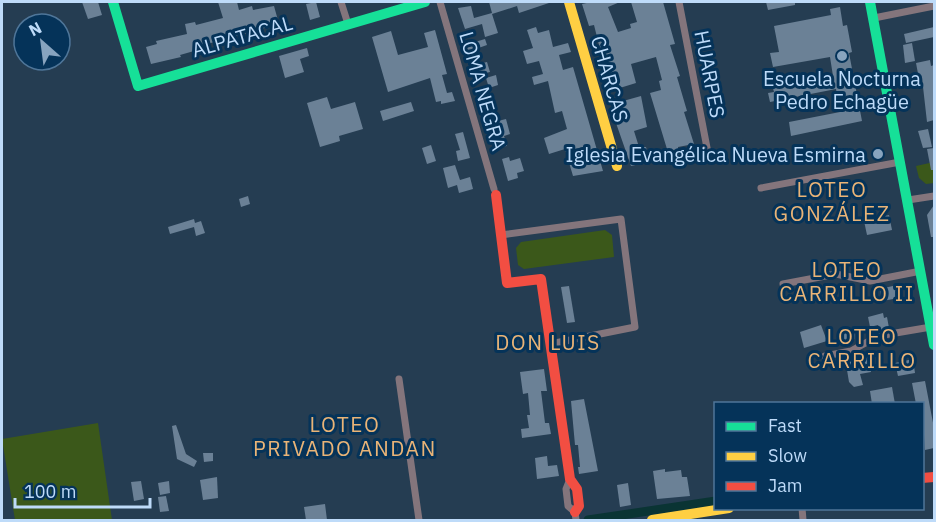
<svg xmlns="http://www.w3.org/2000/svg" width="936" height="522" viewBox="0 0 936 522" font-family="'IBM Plex Sans',sans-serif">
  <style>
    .green { fill: #3b581a }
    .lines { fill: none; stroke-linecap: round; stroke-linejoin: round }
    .canal { stroke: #0a3434; stroke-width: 9 }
    .building { fill: #6b8196 }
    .street { stroke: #84757c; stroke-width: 7 }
    .fast { stroke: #16e098; stroke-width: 10 }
    .slow { stroke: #ffcf43; stroke-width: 10 }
    .jam { stroke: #f24e42; stroke-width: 10 }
    .poi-dot { fill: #88a4bf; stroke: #053359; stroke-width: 2 }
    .labels { text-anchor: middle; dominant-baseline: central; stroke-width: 6; stroke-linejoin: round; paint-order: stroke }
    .street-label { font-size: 20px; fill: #bedbf9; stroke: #053359 }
    .poi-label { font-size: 20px; fill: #bedbf9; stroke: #053359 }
    .neighbourhood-label { font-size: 21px; letter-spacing: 1.5px; fill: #e9b477; stroke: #053359 }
  </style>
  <rect width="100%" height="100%" fill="#253d52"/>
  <!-- green -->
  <g class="green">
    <polygon points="934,162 934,183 926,184 919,178 916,166"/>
    <polygon points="605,230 612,235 614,257 524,269 518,265 516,248 521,242"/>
    <polygon points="98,423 112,520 15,520 2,439"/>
  </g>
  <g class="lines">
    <!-- canal -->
    <polyline class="canal" points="588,520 716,501"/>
  </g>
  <!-- building -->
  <g class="building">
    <polygon points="82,2 98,2 102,15 88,19"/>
    <polygon points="218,2 237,2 239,10 252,6 253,10 274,6 279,24 200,46 201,49 180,55 181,57 151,64 146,47 157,44 156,41 187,34 185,24 195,22 196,25 223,18"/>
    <polygon points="316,2 320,17 310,20 306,4"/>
    <polygon points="489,2 549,2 549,3 519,13 517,6 492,14 498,33 485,37 482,24 465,29 458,8 471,6 474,18 492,13"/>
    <polygon points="591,2 620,2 608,7 618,32 631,28 630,24 637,22 631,2 663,2 675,44 670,45 680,76 677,77 687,111 684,112 694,144 678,147 679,158 670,159 650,93 661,90 659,81 662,80 656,57 631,64 636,83 610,91 599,62 603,61 594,25 589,26 582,4"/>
    <polygon points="766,2 795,2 795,5 768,10"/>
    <polygon points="840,7 843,26 847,25 852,52 849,53 862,121 791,136 789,122 840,112 836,89 770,102 768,93 774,92 773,88 833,76 830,57 773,67 770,53 779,52 774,26 831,15 830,9"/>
    <polygon points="536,27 538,33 549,30 553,47 568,43 571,52 559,55 563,70 573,67 603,171 573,176 565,149 549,154 544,138 567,129 562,111 555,113 548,81 534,85 532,77 543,74 539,61 527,64 523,51 533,48 527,30"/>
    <polygon points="934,27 934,37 906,43 904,34"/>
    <polygon points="435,30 447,74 442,75 447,93 452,92 455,101 441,104 441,101 436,102 430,78 388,92 372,37 391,31 398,55 428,47 424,33"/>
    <polygon points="485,39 487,45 467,52 465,45"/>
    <polygon points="912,43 915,61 905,63 903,45"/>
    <polygon points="307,48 309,56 300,59 304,72 285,78 279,56"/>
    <polygon points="930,60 931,66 934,65 934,120 927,122 922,78 919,79 916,63"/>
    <polygon points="487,62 490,72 478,75 475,65"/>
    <polygon points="496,75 498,85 489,88 486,78"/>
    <polygon points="641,96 647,127 634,131 639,147 646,147 647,151 651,150 653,161 631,166 616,123 618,122 617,117 620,116 616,103"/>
    <polygon points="327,97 331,109 355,102 363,129 339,136 340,141 320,147 307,103"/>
    <polygon points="411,102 414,111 383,121 380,111"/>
    <polygon points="495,110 498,121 506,119 510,134 504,136 507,146 500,147 497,138 494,139 487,113"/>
    <polygon points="928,129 932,147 923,148 918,131"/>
    <polygon points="463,132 470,158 458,161 456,151 460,150 455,134"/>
    <polygon points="431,145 436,161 427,164 422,148"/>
    <polygon points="934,148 934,170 931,170 927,149"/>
    <polygon points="509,157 510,161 520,158 524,171 517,173 518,178 508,181 502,159"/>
    <polygon points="455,165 460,180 470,177 473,189 459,193 457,185 448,188 443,168"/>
    <polygon points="248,196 250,204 241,207 239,199"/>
    <polygon points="934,205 934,237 931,237 927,215"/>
    <polygon points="889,215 892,230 867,235 864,221"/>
    <polygon points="194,219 195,223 201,221 205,233 196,236 194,227 170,234 168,227"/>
    <polygon points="897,285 899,298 882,301 880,289"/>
    <polygon points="569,286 575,322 567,323 561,287"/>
    <polygon points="883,313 884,318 887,317 889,328 881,330 878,325 870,327 868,317"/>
    <polygon points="821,325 827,341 804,348 800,332"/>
    <circle cx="848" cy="336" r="7"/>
    <polygon points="853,356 853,360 869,357 871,372 860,374 863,385 854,387 849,382 845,358"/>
    <polygon points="913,359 915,373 898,376 895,363"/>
    <polygon points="544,369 547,391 541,391 545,423 549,423 551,434 522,438 521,429 529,428 527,415 530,415 528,393 523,394 520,372"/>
    <polygon points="925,381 934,428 934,448 925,450 922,404 916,404 912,383"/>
    <polygon points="892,387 895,404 872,404 870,391"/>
    <polygon points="584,399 598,471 579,474 578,467 580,467 578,445 575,445 571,401"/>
    <polygon points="176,425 186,454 197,461 194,467 177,459 172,426"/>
    <polygon points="203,453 213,453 213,461 204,462"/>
    <polygon points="547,456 548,466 557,465 559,476 537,479 535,458"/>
    <polygon points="665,469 665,472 681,470 682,477 687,477 690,496 657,499 653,471"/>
    <polygon points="217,477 218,498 203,500 200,480"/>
    <polygon points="141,481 144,499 134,501 131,482"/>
    <polygon points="169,481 170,493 160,495 158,483"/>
    <polygon points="628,483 631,505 620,507 617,485"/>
    <polygon points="166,496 169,511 160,512 158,497"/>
    <polygon points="325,504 327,520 306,520 304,507"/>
  </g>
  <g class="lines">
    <!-- street -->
    <g class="street">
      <polyline points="341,2 348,24"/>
      <polyline points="440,2 494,189"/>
      <polyline points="679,2 708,153"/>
      <polyline points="874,18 934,6"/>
      <polyline points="761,188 900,162"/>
      <polyline points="908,200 934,196"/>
      <polyline points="501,235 621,219 635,327 550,344"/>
      <polyline points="783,284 836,274 870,281 921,271"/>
      <polyline points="825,356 851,351 878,336 931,327"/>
      <polyline points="399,379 419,520"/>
      <polyline points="570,479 566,489 568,506 575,512 576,520"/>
      <polyline points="802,508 803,520"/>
    </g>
    <!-- fast -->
    <g class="fast">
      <polyline points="113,2 138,86 425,2"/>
      <polyline points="870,2 934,345"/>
    </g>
    <!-- slow -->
    <g class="slow">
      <polyline points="569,2 617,166"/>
      <polyline points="652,520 729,508"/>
    </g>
    <!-- jam -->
    <g class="jam">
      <polyline points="496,195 507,283 541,279 570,479 577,489 579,506 575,512"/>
      <polyline points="922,478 934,477"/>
    </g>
  </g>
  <!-- markers -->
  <g class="poi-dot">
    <circle cx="842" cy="56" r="6"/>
    <circle cx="878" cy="154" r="6"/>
  </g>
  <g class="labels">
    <!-- street labels -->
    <g class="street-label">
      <text transform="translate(242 36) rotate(-16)">ALPATACAL</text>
      <text transform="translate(710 74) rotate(79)">HUARPES</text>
      <text transform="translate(610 79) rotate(74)">CHARCAS</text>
      <text transform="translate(483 91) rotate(74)">LOMA NEGRA</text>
    </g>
    <!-- poi labels -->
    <g class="poi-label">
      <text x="842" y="78">Escuela Nocturna<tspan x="842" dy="23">Pedro Echagüe</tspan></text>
      <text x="866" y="154" text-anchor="end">Iglesia Evangélica Nueva Esmirna</text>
    </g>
    <!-- neighbourhood labels -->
    <g class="neighbourhood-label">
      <text x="832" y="189">LOTEO<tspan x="832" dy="24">GONZÁLEZ</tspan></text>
      <text x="847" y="269">LOTEO<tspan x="847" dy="24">CARRILLO II</tspan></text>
      <text x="862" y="336">LOTEO<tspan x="862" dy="24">CARRILLO</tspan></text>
      <text x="548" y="342">DON LUIS</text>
      <text x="345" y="424">LOTEO<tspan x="345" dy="24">PRIVADO ANDAN</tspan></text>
    </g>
  </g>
  <!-- border -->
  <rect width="936" height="522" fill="none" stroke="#bedbf9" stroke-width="6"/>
  <!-- legend -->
  <rect x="714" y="402" width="210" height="108" fill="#053359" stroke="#4f7699" stroke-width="1.5"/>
  <rect x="726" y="422" width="30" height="9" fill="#16e098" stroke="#4f7699" stroke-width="1.5"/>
  <text x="768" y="432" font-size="18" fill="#bedbf9">Fast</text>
  <rect x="726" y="452" width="30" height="9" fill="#ffcf43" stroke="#4f7699" stroke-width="1.5"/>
  <text x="768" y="462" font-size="18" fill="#bedbf9">Slow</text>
  <rect x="726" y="482" width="30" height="9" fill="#f24e42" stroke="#4f7699" stroke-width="1.5"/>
  <text x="768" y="492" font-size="18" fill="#bedbf9">Jam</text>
  <!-- north arrow -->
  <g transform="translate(42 42) rotate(332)"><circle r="28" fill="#053359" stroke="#4f7699" stroke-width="1.5"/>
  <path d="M0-4.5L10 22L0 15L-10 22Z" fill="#88a4bf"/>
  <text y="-9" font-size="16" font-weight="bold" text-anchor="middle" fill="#bedbf9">N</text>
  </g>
  <!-- scale -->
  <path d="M15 498v9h135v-9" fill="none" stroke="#bedbf9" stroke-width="3"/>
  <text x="24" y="498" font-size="18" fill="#bedbf9" stroke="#053359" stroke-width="4.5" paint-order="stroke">100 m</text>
</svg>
